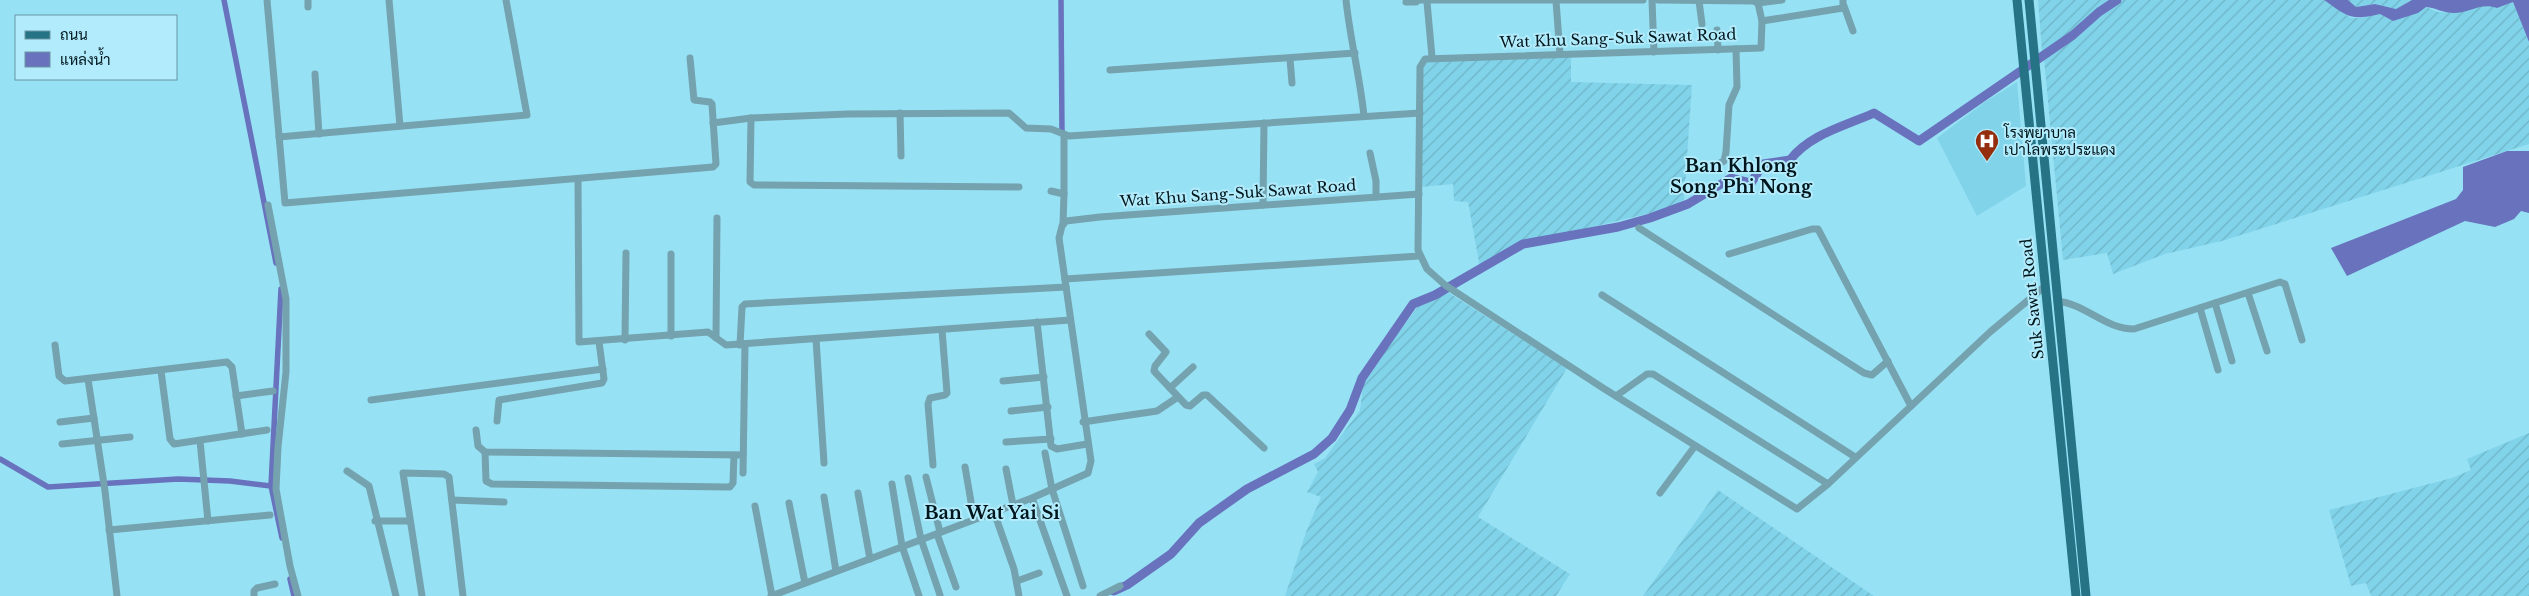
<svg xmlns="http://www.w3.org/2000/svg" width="2529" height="596" viewBox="0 0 2529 596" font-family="'Libre Baskerville',Sarabun,serif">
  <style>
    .built { fill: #81d3e9 }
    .industrial { fill: url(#industrial-furrows) }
    .water { fill: #6872bd }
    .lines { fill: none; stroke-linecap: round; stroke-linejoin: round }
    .canal { stroke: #6872bd; stroke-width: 5.5 }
    .river { stroke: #6872bd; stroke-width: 9 }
    .minor { stroke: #74a2ae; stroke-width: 7 }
    .major { stroke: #267386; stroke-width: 9 }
    .labels { text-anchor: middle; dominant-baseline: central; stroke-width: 4; stroke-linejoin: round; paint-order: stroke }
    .street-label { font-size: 15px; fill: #01161c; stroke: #b2ecfc }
    .poi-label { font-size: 15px; fill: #01161c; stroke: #b2ecfc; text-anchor: start }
    .quarter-label { font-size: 18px; font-weight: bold; fill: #01161c; stroke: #b2ecfc }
  </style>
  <defs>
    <pattern id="industrial-furrows" width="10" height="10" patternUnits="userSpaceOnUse" patternTransform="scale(1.25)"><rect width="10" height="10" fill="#81d3e9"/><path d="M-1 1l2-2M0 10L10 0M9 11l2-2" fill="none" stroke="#6eb4c7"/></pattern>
  </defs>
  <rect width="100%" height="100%" fill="#97e1f5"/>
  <!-- built -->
  <polygon class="built" points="2017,82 2026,186 1977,216 1937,138 1985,102"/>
  <!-- industrial -->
  <g class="industrial">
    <polygon points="2038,0 2119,0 2042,51"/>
    <polygon points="2123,0 2324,0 2351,18 2361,18 2380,14 2393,21 2426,7 2438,12 2455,13 2487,4 2497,8 2513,2 2529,42 2529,144 2222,241 2165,254 2113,274 2107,253 2063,260 2044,59"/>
    <polygon points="2348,0 2412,0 2396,9 2375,4 2356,7"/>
    <polygon points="1571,57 1571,82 1692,85 1684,200 1667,209 1542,239 1512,251 1480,268 1468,202 1454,201 1453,184 1421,187 1422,65 1429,61"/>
    <polygon points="1449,293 1567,368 1478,517 1570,574 1556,596 1285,596 1306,532 1321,497 1307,492 1318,472 1314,464 1325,458 1360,410 1364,377 1421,303"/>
    <polygon points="2529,433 2529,596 2371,596 2366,583 2351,586 2329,510 2452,478 2471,470 2467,459"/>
    <polygon points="1718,490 1874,596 1643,596"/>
  </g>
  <!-- water -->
  <g class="water">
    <path d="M2324,0H2348L2356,7L2375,4L2396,9L2412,0H2529V42L2513,2L2497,8C2481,2 2469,13 2454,13C2443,13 2436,8 2426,7L2418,13L2393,21L2380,14C2351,21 2348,17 2324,0Z"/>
    <polygon points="2507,151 2529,151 2529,213 2521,211 2514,219 2495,227 2465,221 2347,276 2331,248 2456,199 2463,190 2463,167"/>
  </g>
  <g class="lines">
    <!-- canal -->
    <g class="canal">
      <polyline points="224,0 276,263"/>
      <polyline points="1061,0 1062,133"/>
      <polyline points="281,289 271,486 282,538"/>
      <polyline points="0,459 48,487 178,479 230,481 271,486"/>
      <polyline points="290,579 294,596"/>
    </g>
    <!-- river -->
    <path class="river" d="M1114,591L1127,585L1171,554L1199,523L1247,489L1314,454L1332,438L1350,410L1362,378L1413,304L1435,295L1523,244L1618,227L1650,218L1688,204L1731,178L1751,183L1763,164L1790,160C1810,134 1845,126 1874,113L1919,141L2073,35L2099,12L2117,0"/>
    <!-- minor -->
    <g class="minor">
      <polyline points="267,0 285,203 713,167 716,164 712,104 710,102 694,100 690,58"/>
      <polyline points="308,0 308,7"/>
      <polyline points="389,0 400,126"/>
      <path d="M1346,0C1350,39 1360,77 1364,116"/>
      <polyline points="1416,0 1643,0"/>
      <polyline points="1652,0 1654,52"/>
      <polyline points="1658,0 1753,1 1758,3 1782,0"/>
      <polyline points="1556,1 1560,54"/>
      <polyline points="1699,1 1702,24"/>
      <polyline points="1406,2 1416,2"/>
      <polyline points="1427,2 1432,57"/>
      <polyline points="1758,3 1762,21 1761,48 1425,59 1420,67 1418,250 1427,269 1445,285 1603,388 1797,509 1828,484 1990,332 2044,287"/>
      <polyline points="1844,6 1853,31"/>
      <polyline points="1762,21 1843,8 1843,0"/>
      <polyline points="1717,30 1718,50"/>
      <polyline points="1290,59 1292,83"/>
      <polyline points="1110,70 1355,53"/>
      <polyline points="315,74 319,134"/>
      <polyline points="900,113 901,156"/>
      <polyline points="751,118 750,182 754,185 1019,187"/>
      <polyline points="713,123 751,118 848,114 1009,113 1026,128 1051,129 1069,136 1420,113"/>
      <polyline points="279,137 527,115 506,0"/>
      <polyline points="1370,153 1376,181 1376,197"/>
      <polyline points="1714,166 1724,161 1726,152 1729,105 1737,87 1736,49"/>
      <polyline points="578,179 579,342 708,332 726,345 1070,320"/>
      <polyline points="1051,191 1064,194 1063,224"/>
      <polyline points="1064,194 1064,136"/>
      <polyline points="268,205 286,299 286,372 278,447 276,489 290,566 298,596"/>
      <polyline points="1263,205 1264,123"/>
      <polyline points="1639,228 1864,373 1872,375 1888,361"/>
      <polyline points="1729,254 1812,229 1818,229 1911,406"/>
      <polyline points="1065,279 1419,256"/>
      <polyline points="2248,293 2267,351"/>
      <polyline points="1602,295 1855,457"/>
      <path d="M2057,301C2086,304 2105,329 2134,329L2280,282L2285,284L2302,340"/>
      <polyline points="2215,303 2232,361"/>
      <polyline points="2200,308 2218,370"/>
      <polyline points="1037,322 1051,446 1057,449 1087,444"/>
      <polyline points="1149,334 1166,352 1155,366 1154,371 1186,405 1190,406 1203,395 1207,395 1264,448"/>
      <polyline points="671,336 671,254"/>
      <polyline points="716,338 717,218"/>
      <polyline points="816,339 824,463"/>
      <polyline points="625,340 626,253"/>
      <polyline points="55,345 59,376 65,381 227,362 232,367 242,434"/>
      <polyline points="740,345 742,307 745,304 1066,287"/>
      <polyline points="161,371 170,439 174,444 267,430"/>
      <polyline points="88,379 105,491 117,596"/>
      <polyline points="1003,381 1044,377"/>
      <polyline points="1170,388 1193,367"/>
      <polyline points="236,396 273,391"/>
      <polyline points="1616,396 1647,374 1653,374 1828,484"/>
      <polyline points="371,400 603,369"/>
      <polyline points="1011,411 1048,407"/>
      <polyline points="497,421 499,400 602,383 604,379 599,342"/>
      <polyline points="60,422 94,418"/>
      <polyline points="1083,422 1157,411 1178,397"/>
      <polyline points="476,430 478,446 485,452 743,455"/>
      <polyline points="200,441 208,521"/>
      <polyline points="1006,442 1051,439"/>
      <polyline points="62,444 130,437"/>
      <polyline points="485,452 486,481 492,484 730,487 733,483 734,455"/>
      <polyline points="1045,453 1052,489 1083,586"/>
      <polyline points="933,465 928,404 930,398 945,395 947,393 942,330"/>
      <polyline points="965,467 974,519"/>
      <polyline points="1006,469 1013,505"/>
      <polyline points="347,471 369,486 396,596"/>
      <polyline points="743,473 745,344"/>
      <polyline points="926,477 940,532"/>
      <polyline points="908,478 921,539 940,595"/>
      <polyline points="892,484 902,546 919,596"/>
      <polyline points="858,493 870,559"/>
      <polyline points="1660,493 1695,446"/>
      <polyline points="824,497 836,571"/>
      <polyline points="1032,498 1067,596"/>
      <polyline points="452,500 504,502"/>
      <polyline points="789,503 805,583"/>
      <polyline points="755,506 772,596"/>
      <polyline points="994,512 1014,569 1019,596"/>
      <polyline points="375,521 409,521"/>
      <polyline points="109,530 270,515"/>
      <polyline points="937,534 956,587"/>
      <polyline points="1017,581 1039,573"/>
      <polyline points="254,596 254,591 257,588 275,584"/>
      <polyline points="422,596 403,473 444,474 449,477 463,596"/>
      <polyline points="771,596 1032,498 1088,473 1091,461 1059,238 1062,226 1066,221 1100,217 1419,194"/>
      <polyline points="1100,596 1120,586"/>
    </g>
    <!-- major -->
    <g class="major">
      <polyline points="2017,0 2076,596"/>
      <polyline points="2029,0 2086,596"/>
    </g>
  </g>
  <!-- icons -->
  <defs>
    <g id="hospital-pin" transform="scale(1.25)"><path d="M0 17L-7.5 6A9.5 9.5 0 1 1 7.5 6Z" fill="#952e0d" stroke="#b2ecfc"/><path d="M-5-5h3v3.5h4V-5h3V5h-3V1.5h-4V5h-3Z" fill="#fff"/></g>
  </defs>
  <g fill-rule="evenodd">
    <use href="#hospital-pin" x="1987" y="141"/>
  </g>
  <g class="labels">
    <!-- street labels -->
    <g class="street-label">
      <text transform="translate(1618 38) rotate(-2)">Wat Khu Sang-Suk Sawat Road</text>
      <text transform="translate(1238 193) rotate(-4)">Wat Khu Sang-Suk Sawat Road</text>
      <text transform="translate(2032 299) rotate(-96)">Suk Sawat Road</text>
    </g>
    <!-- poi labels -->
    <g class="poi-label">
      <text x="2004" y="132">โรงพยาบาล<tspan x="2004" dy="17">เปาโลพระประแดง</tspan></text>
    </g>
    <!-- quarter labels -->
    <g class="quarter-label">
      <text x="1741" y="166">Ban Khlong<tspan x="1741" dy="21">Song Phi Nong</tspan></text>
      <text x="992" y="513">Ban Wat Yai Si</text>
    </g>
  </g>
  <!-- legend -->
  <rect x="15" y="15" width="162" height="65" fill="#b2ecfc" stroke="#6b96a2"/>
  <rect x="25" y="31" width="25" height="8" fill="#267386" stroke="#6b96a2"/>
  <text x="60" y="40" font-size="15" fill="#01161c">ถนน</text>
  <rect x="25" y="52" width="25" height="15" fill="#6872bd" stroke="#6b96a2"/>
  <text x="60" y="65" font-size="15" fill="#01161c">แหล่งน้ำ</text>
</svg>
